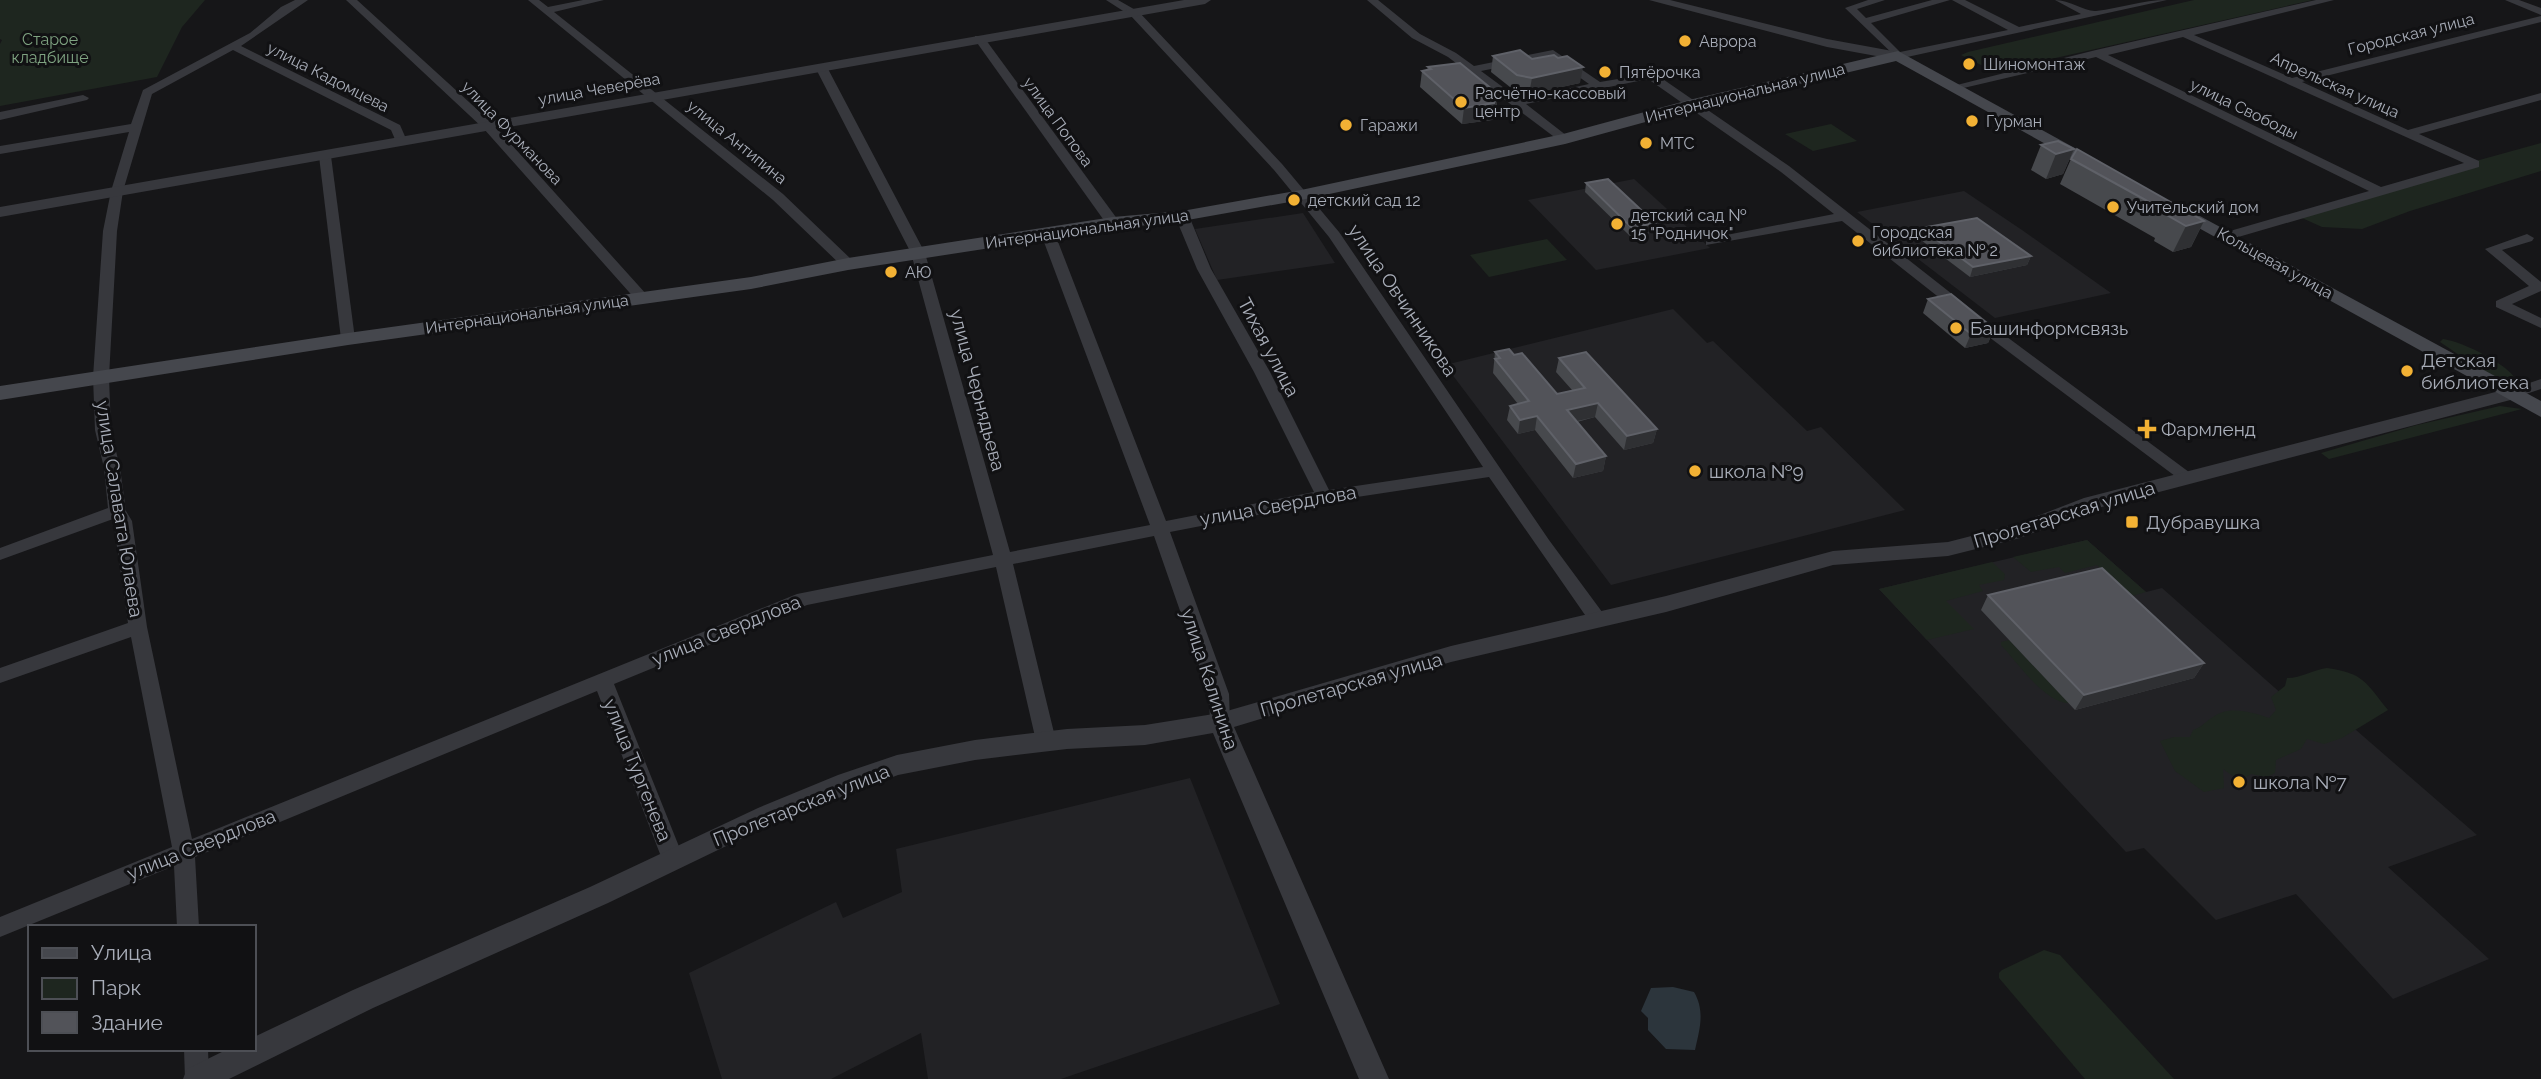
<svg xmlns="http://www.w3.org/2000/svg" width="2541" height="1079" viewBox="0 0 2541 1079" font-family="Raleway,sans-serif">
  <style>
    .built { fill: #222225 }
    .green { fill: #1e261f }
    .water { fill: #2c353c }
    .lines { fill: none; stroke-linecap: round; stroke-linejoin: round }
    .minor { fill: #37383d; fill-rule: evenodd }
    .tertiary { fill: #37383d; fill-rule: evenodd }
    .secondary { fill: #45474d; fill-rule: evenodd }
    .wall { fill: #47494d }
    .shaded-wall { fill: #2f3033 }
    .building { fill: #525359; stroke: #5f6168; stroke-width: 2 }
    .poi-dot { fill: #f2b134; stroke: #111113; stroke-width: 2.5 }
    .labels { text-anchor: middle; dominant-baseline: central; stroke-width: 6; stroke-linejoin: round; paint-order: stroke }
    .far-street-label { font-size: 16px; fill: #a8adb8; stroke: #111113 }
    .far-park-label { font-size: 16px; fill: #7fa381; stroke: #111113 }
    .far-poi-label { font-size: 16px; fill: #a8adb8; stroke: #111113; text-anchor: start }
    .street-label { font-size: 19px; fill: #a8adb8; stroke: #111113 }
    .poi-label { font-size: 19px; fill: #a8adb8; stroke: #111113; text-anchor: start }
  </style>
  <rect width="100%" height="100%" fill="#161618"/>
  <!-- built -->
  <g class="built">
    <polygon points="1634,179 1710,248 1596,270 1528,200"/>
    <polygon points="1964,191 2022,230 2111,293 1995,318 1857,212"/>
    <polygon points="1303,213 1335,263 1217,280 1195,229"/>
    <polygon points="1673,309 1707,343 1713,341 1807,431 1821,427 1905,510 1611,585 1445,365"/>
    <polygon points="2087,540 2146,592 2162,588 2292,703 2318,697 2477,835 2388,867 2489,959 2393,999 2296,894 2216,920 2144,848 2126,852 1879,589"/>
    <polygon points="1190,778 1280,1004 1061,1079 928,1079 921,1033 831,1079 722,1079 689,973 836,902 843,918 902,892 896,849"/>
  </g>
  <!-- green -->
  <g class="green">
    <polygon points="0,0 205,0 182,27 157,77 0,106 0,44 2,40 0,39"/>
    <polygon points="2194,0 2313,0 1998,71 1991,70 1961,55 1968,52"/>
    <polygon points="1831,124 1857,141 1813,151 1785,134"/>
    <polygon points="2541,143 2541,171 2410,211 2362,229 2322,227 2302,218 2465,164"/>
    <polygon points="1547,239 1567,260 1489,277 1470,255"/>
    <path d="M2443,339C2461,341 2514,366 2518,384C2496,385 2459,354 2440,342Z"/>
    <polygon points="2500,406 2522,409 2329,459 2321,453 2417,425"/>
    <polygon points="2087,540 2146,592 2132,596 2097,565 2065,573 2059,567 2031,572 2013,557"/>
    <polygon points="1992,562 2005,574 2004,580 1979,585 1983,591 1946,601 1974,629 1927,640 1879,589"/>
    <path d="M2009,640L2069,703C2045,703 2017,662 2001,645V642Z"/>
    <path d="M2327,668C2364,673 2366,683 2388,710L2342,738L2324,744L2307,739L2301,749L2276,760L2275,773L2267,777L2251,774L2240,781L2223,769L2224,788L2204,792L2175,771L2160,741L2174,737H2190L2193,730C2202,727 2205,722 2213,717C2229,705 2252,712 2269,718L2276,710L2271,697L2285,686L2287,678C2302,678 2312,670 2327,668Z"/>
    <polygon points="2044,950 2060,955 2174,1079 2085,1079 1999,978 1999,973 2002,970"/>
  </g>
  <!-- water -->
  <path class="water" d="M1673,987L1694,992C1705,1011 1700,1028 1695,1050L1666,1049L1648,1030V1018L1641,1011L1651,988Z"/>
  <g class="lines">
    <!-- minor -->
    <g class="minor">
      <polygon points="295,0 308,0 241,46 400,125 407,141 405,144 397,144 391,130 233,50 152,94 123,191 117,231 109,377 111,430 120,468 126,511 132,521 147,627 192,839 797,594 993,555 911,253 815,67 817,65 827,67 925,253 1010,552 1150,525 1041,234 1048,230 1055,234 1166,521 1314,492 1254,372 1197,269 1175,216 1182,212 1189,216 1211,269 1270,372 1329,490 1483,467 1329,237 1274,170 1131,16 1106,0 1118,0 1139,12 1282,164 1339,232 1549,540 1608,620 1606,625 1592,625 1489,477 1324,502 1170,532 1229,694 1230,722 1227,728 1220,730 1213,728 1210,722 1209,694 1154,536 1013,564 1056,741 1053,747 1046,749 1039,747 1036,741 996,567 807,605 614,684 684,859 681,866 673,868 665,866 662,859 597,691 195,857 199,927 177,927 174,866 0,937 0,917 172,847 131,637 0,683 0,668 128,623 113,519 0,560 0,548 108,508 104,468 95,430 93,377 103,231 111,191 129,132 0,154 0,146 131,124 143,90 250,33 281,7"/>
      <polygon points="346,0 357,0 492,123 647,295 647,301 637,301 484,129"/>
      <polygon points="528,0 539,0 548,7 583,0 604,0 554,12 783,194 853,261 853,267 843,267 773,200"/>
      <path d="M1367,0H1378L1420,34L1456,53L1474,66L1553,50L1600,82L1654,73L1789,166L2003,334L2197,478L2195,482H2183L1993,340L1842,221L1706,245V239L1711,238L1834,214L1781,172L1648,79L1526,104L1571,139L1561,142L1448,57L1412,38ZM1551,57L1589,84L1519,99L1481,71Z"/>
      <path d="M1868,0H1885L1857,9L1866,18L1932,0H1950L1871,23L1900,52L2008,30L1952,0H1965L2019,27L2081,14L2055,0C2070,0 2085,12 2096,11C2121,8 2142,0 2167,0L1898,59L1845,8Z"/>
      <path d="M2316,0H2334L2194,35L2292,78L2541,16V22L2302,82L2408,130L2541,93V100L2419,134L2479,161V167L2228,240L2223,239V233L2369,191L2096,57L1955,90L1949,87L2096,50ZM2183,37L2464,163L2381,187L2108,55Z"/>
      <polygon points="2505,0 2519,0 2541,8 2541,15"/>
      <polygon points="975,36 983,36 1118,220 1118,226 1108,226 975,40"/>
      <polygon points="83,95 89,98 87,100 0,120 0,112"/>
      <polygon points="325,152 331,156 355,339 348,343 341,339 319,156"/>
      <polygon points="2527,234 2534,238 2532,241 2502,250 2541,282 2541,291 2512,304 2541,318 2541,328 2496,307 2496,301 2529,286 2485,249"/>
      <polygon points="2541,379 2541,389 2511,399 2503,394 2506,391"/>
      <polygon points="184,1049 208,1049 209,1079 185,1079"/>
    </g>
    <!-- tertiary -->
    <g class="tertiary">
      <polygon points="1184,0 1211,0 1205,4 0,217 0,207"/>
      <polygon points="1649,0 1670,0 1827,39 1898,52 1905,56 1898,60 1827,47"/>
      <polygon points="2511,388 2520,394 2518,398 2098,508 2020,538 1948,556 1833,565 1666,612 1451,662 1234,727 1389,1079 1359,1079 1213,733 1145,745 1067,749 975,760 898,775 776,822 608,903 373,1008 229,1079 183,1079 187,1069 228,1049 254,1049 254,1037 353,990 590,887 758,808 838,775 897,755 975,740 1067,729 1145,725 1220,713 1451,646 1666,596 1833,551 1948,542 2014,525 2084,498"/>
    </g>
    <!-- secondary -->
    <g class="secondary">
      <polygon points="1898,51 2093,158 2090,162 2078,162 1896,61 1693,109 1565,144 1301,200 1182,221 1113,229 848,270 751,289 348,345 0,400 0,386 348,333 751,277 848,258 1113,217 1182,211 1301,190 1563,134 1689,100"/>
      <polygon points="2174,202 2541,401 2541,417 2168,211 2165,207"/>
    </g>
  </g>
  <!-- wall -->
  <g class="wall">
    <polygon points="1493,56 1532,59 1580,83 1529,94 1515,91 1491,72"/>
    <polygon points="1428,67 1498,94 1496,111 1492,120 1462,124 1420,87 1422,71 1427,70"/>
    <polygon points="2041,145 2074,149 2063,174 2046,179 2031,170"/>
    <polygon points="2071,159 2204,221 2191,247 2173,252 2154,241 2155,238 2060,184"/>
    <polygon points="1586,183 1655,223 1654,232 1631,237 1585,192"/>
    <polygon points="1921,228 2031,256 2027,265 1970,277 1917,237"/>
    <polygon points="1928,299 1994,329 1988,343 1965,348 1923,313"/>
    <polygon points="1495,352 1514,355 1557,394 1572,390 1556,372 1559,358 1657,429 1653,443 1624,450 1595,417 1577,422 1606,456 1603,471 1573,478 1535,430 1518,434 1507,420 1510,406 1518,404 1493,373"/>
    <polygon points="1988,595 2204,663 2194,678 2075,710 1981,610"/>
  </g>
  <!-- shaded-wall -->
  <g class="shaded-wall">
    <polygon points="1583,67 1580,83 1529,94 1532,78"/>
    <polygon points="1498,94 1496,111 1492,120 1462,124 1464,108"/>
    <polygon points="2074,149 2063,174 2046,179 2056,154"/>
    <polygon points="2204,221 2191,247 2173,252 2186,226"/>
    <polygon points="1655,223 1654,232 1631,237 1632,228"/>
    <polygon points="2031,256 2027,265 1970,277 1973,267"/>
    <polygon points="1994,329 1988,343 1965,348 1971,334"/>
    <polygon points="1598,403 1595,417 1564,424 1567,410"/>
    <polygon points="1537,416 1535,430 1518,434 1520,420"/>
    <polygon points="1657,429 1653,443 1624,450 1627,436"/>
    <polygon points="1606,456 1603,471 1573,478 1576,464"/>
    <polygon points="2204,663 2194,678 2075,710 2084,695"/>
  </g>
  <!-- building -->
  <g class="building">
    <polygon points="1520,50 1532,59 1554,55 1558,58 1567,56 1583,67 1532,78 1517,75 1493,56"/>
    <polygon points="1460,63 1498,94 1494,103 1464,108 1422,71 1431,69 1428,67"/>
    <polygon points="2058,141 2074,149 2056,154 2041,145"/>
    <polygon points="2077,149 2204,221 2186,226 2167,215 2171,214 2071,159"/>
    <polygon points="1608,179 1655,223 1632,228 1586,183"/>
    <polygon points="1977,218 2031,256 1973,267 1921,228"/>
    <polygon points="1951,294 1994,329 1971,334 1928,299"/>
    <polygon points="1509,349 1514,355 1522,353 1557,394 1585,388 1559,358 1586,352 1657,429 1627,436 1598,403 1567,410 1606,456 1576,464 1537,416 1520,420 1510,406 1529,401 1495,359 1500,358 1495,352"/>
    <polygon points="2102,568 2204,663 2084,695 1988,595"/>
  </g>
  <!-- markers -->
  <g class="poi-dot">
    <circle cx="1685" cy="41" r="7"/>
    <circle cx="1969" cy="64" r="7"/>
    <circle cx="1605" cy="72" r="7"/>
    <circle cx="1461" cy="102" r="7"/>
    <circle cx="1972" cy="121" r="7"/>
    <circle cx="1346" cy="125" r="7"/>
    <circle cx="1646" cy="143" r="7"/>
    <circle cx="1294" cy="200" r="7"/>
    <circle cx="2113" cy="207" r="7"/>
    <circle cx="1617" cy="224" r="7"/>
    <circle cx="1858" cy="241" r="7"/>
    <circle cx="891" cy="272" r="7"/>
    <circle cx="1956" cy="328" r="7"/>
    <circle cx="2407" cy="371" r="7"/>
    <path d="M2143.5 418.5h7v7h7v7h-7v7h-7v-7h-7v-7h7z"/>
    <circle cx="1695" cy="471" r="7"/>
    <rect x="2125" y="515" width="14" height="14" rx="3.5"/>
    <circle cx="2239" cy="782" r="7"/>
  </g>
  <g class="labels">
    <!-- far-street labels -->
    <g class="far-street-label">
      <text transform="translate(2411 34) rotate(-14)">Городская улица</text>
      <text transform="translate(328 77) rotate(27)">улица Кадомцева</text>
      <text transform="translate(2335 85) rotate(24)">Апрельская улица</text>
      <text transform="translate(599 89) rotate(-10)">улица Чеверёва</text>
      <text transform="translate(1745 93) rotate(-14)">Интернациональная улица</text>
      <text transform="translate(2244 109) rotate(26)">улица Свободы</text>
      <text transform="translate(1058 122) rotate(54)">улица Попова</text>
      <text transform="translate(512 133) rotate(46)">улица Фурманова</text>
      <text transform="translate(737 142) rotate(39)">улица Антипина</text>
      <text transform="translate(1087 229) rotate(-8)">Интернациональная улица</text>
      <text transform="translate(2275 263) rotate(29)">Кольцевая улица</text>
      <text transform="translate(527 314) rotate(-8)">Интернациональная улица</text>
    </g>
    <!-- far-park labels -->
    <g class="far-park-label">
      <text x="50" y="39">Старое<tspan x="50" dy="18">кладбище</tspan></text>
    </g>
    <!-- far-poi labels -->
    <g class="far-poi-label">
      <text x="1699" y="41">Аврора</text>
      <text x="1983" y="64">Шиномонтаж</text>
      <text x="1619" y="72">Пятёрочка</text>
      <text x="1475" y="93">Расчётно-кассовый<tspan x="1475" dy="18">центр</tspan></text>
      <text x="1986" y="121">Гурман</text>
      <text x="1360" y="125">Гаражи</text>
      <text x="1660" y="143">МТС</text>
      <text x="1308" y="200">детский сад 12</text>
      <text x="2127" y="207">Учительский дом</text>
      <text x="1631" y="215">детский сад №<tspan x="1631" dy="18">15 "Родничок"</tspan></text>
      <text x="1872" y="232">Городская<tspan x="1872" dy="18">библиотека № 2</tspan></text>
      <text x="905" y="272">АЮ</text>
    </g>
    <!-- street labels -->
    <g class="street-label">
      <text transform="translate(1403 300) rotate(56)">улица Овчинникова</text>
      <text transform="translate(1269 347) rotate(62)">Тихая улица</text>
      <text transform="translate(978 390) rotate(75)">улица Чернядьева</text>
      <text transform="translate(1278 505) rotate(-10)">улица Свердлова</text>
      <text transform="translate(120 509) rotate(81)">улица Салавата Юлаева</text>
      <text transform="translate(2064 514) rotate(-17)">Пролетарская улица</text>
      <text transform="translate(726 630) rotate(-22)">улица Свердлова</text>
      <text transform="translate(1210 679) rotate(72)">улица Калинина</text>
      <text transform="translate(1351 684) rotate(-16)">Пролетарская улица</text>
      <text transform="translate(638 770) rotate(68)">улица Тургенева</text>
      <text transform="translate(801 805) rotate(-22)">Пролетарская улица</text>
      <text transform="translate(201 844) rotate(-22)">улица Свердлова</text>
    </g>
    <!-- poi labels -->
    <g class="poi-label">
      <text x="1970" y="328">Башинформсвязь</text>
      <text x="2421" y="360">Детская<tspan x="2421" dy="22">библиотека</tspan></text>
      <text x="2161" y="429">Фармленд</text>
      <text x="1709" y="471">школа №9</text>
      <text x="2146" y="522">Дубравушка</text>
      <text x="2253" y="782">школа №7</text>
    </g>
  </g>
  <!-- legend -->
  <rect x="28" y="925" width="228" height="126" fill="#111113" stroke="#4d4f55" stroke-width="2"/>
  <rect x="42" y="948" width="35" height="10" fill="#45474d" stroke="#4d4f55" stroke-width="2"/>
  <text x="91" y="960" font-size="21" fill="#a8adb8">Улица</text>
  <rect x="42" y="978" width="35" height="21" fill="#1e261f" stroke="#4d4f55" stroke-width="2"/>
  <text x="91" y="995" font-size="21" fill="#a8adb8">Парк</text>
  <rect x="42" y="1012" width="35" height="21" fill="#525359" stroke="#4d4f55" stroke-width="2"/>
  <text x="91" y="1030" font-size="21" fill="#a8adb8">Здание</text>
</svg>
